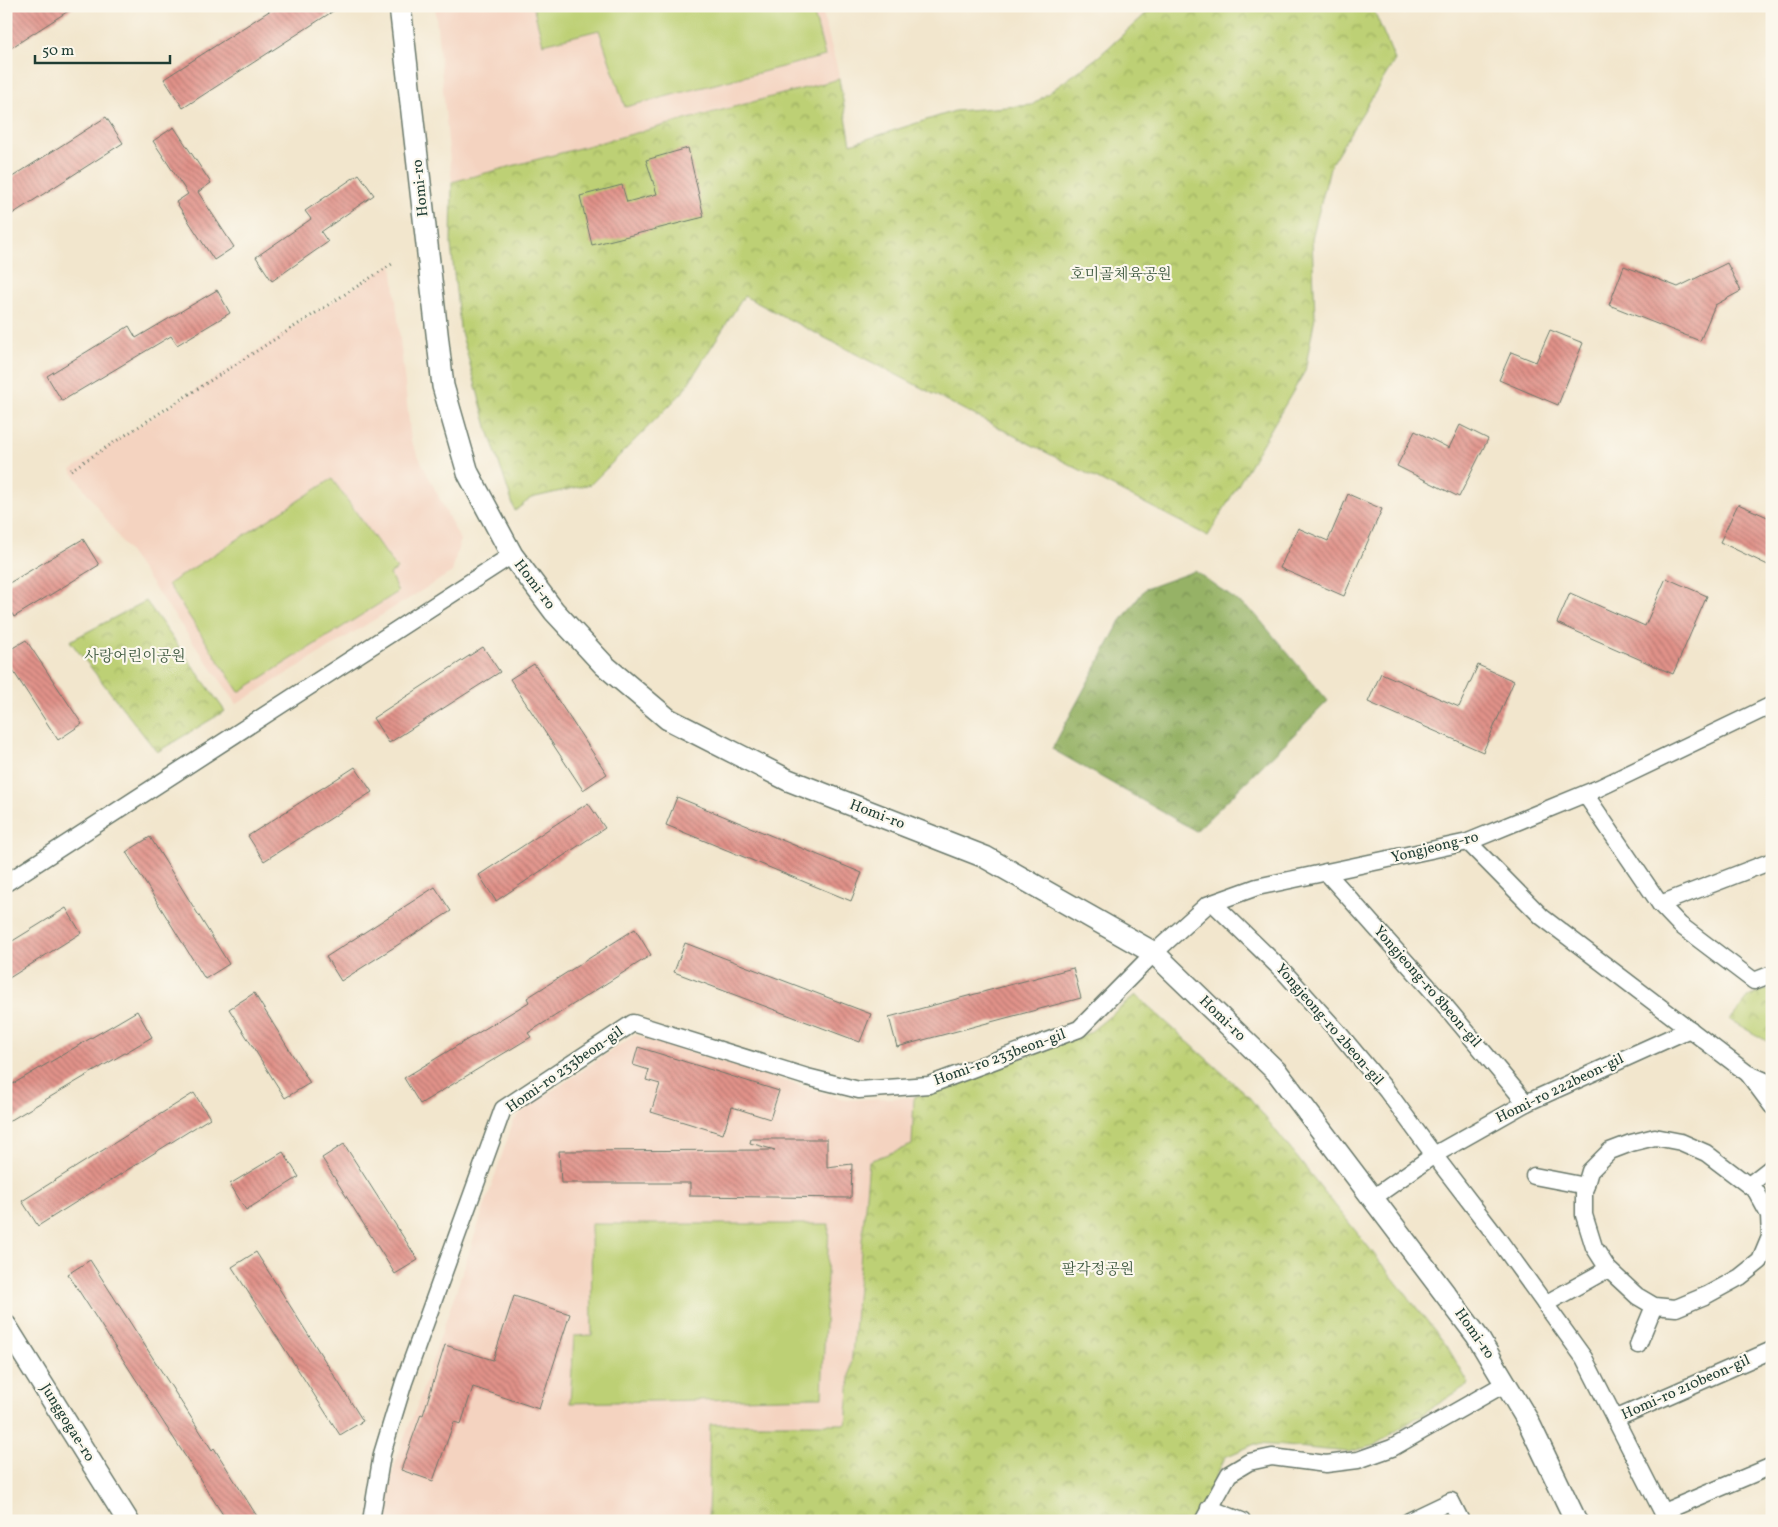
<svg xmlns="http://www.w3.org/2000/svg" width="1778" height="1527" viewBox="0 0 1778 1527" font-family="Vollkorn,'Noto Serif KR',serif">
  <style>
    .built { fill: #f4d3c0 }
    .grass { fill: #bdd074; stroke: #6e8654 }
    .forest { fill: url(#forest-crowns); stroke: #5a784d }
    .park { fill: url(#park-crowns); stroke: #6e8654 }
    .building { fill: url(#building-back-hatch) }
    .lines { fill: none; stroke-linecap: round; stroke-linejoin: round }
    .minor-casing { stroke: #69786a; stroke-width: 19 }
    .tertiary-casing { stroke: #69786a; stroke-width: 24 }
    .path { stroke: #69786a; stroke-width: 3; stroke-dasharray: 1 4; stroke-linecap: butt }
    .minor { stroke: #fff; stroke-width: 16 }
    .tertiary { stroke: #fff; stroke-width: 21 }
    .labels { text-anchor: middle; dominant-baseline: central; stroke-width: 4.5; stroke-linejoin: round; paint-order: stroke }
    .street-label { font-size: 15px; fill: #1f3d34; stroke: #fbf7ec }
    .park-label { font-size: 15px; fill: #3f5a41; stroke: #fbf7ec }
  </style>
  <defs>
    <pattern id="forest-crowns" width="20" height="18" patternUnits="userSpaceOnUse" patternTransform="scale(1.25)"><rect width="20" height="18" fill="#96b266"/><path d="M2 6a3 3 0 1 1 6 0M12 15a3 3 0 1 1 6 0" fill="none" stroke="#7a9255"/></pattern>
    <pattern id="park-crowns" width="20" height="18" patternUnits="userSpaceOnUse" patternTransform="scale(1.25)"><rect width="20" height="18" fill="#bdd074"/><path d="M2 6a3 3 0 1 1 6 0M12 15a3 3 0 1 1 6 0" fill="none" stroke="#99aa60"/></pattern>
    <pattern id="building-back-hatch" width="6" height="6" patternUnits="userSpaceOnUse" patternTransform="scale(1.25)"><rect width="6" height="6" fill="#e19289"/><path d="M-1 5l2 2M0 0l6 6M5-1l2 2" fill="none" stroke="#b67871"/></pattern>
  </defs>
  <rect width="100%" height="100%" fill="#fbf7ec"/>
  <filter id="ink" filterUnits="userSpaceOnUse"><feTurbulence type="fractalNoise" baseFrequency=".02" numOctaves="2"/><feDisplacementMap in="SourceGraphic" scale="10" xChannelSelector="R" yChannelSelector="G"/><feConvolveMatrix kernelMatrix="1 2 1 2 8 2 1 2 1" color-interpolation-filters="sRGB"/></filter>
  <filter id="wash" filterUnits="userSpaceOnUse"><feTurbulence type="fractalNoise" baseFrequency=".0096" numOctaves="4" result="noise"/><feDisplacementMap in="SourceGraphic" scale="20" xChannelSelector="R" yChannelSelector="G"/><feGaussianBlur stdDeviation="1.12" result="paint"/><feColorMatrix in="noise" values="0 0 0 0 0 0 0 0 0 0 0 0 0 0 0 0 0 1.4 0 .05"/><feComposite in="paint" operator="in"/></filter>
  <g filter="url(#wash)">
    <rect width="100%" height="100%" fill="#f2e6cd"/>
    <!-- built -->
    <g class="built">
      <polygon points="435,6 821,6 840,79 452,182"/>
      <polygon points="392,264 411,441 460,540 452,572 237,704 71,470"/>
      <polygon points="635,1035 846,1100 914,1097 912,1145 869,1161 846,1424 710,1425 708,1521 387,1521 390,1480 401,1446 417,1406 513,1122 522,1111"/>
    </g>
    <!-- grass -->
    <g class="grass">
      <polygon points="533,6 812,6 825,56 625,107 599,30 543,44"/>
      <polygon points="332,479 397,569 390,574 398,592 239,692 168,584"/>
      <polygon points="591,1224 829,1224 822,1397 570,1403 574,1336 592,1335"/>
    </g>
    <!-- forest -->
    <polygon class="forest" points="1195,571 1254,613 1328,701 1196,831 1052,749 1120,622 1145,589"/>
    <!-- park -->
    <g class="park">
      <polygon points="1151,6 1372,6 1395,60 1331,164 1312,238 1315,316 1305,371 1208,536 744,296 682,393 591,484 531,498 515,511 488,430 460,328 451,245 452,182 839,79 851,144 955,111 1032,105 1098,57 1150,10"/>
      <polygon points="146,601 225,711 157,752 70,641"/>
      <polygon points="1772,987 1772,1044 1730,1020 1750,996"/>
      <polygon points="1136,995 1249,1097 1447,1346 1469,1384 1373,1446 1348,1452 1286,1446 1255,1444 1225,1457 1196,1521 708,1521 710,1424 846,1424 869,1161 912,1145 914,1097 1089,1033"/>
    </g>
    <g id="blocks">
      <!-- building -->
      <g class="building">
        <polygon points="13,6 76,6 6,51 6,11"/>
        <polygon points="277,6 341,6 183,108 164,79"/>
        <polygon points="106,117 123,143 6,218 6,181"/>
        <polygon points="174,127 211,183 198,192 234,247 214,260 176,202 188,194 153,141"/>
        <polygon points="688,148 704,217 592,245 580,196 622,185 627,202 657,194 646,160"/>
        <polygon points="359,174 374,195 321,232 328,242 272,281 256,257 311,219 305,211"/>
        <polygon points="1727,263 1741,291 1715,305 1700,341 1609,305 1624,266 1678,287"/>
        <polygon points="217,290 230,313 177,345 171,336 62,401 47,376 129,326 136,338"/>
        <polygon points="1550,330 1583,343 1558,405 1499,380 1511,352 1536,362"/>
        <polygon points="1460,425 1488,439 1459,497 1397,466 1415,431 1449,448"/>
        <polygon points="1348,494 1382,509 1344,596 1280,568 1298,528 1328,541"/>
        <polygon points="1738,504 1772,519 1772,567 1720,542"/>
        <polygon points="83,539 99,565 14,617 6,604 6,585"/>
        <polygon points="1666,578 1707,596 1673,674 1557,623 1570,593 1645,626"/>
        <polygon points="26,640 82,724 58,740 6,660 6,652"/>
        <polygon points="483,647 500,672 389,743 373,718"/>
        <polygon points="534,664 607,774 583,790 510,679"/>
        <polygon points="1478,665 1514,681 1483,752 1368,702 1381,673 1459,707"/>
        <polygon points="355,767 372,792 264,861 248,836"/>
        <polygon points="677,797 862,873 851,901 666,825"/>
        <polygon points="588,803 605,828 496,901 479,875"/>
        <polygon points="150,837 229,964 205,979 126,852"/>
        <polygon points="435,887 451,911 341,981 326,957"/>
        <polygon points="66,908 81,933 6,980 6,945"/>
        <polygon points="635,929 651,955 528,1033 531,1037 420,1104 404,1078 529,1002 527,998"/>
        <polygon points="685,943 871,1014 860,1042 674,972"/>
        <polygon points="1073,968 1081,998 897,1047 889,1017"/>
        <polygon points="254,993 310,1083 285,1098 229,1009"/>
        <polygon points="137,1011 152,1037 6,1123 6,1088"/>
        <polygon points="638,1047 779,1091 770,1119 732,1107 723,1134 651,1112 660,1084 646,1080 649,1070 633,1065"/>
        <polygon points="194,1093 210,1118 38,1226 22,1201"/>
        <polygon points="751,1139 827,1139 827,1167 852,1164 851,1198 690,1196 690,1183 561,1183 559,1151 775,1150 750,1143"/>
        <polygon points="344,1144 418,1260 395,1274 322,1158"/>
        <polygon points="283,1152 299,1177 246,1210 230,1184"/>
        <polygon points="256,1252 363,1421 340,1435 232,1267"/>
        <polygon points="90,1260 212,1450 214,1448 260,1521 227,1521 68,1274"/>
        <polygon points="514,1296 570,1314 539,1409 473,1387 461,1424 454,1422 433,1481 401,1470 421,1414 423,1415 445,1345 493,1360"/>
      </g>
    </g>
  </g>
  <g filter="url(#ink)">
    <use href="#blocks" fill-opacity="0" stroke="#69786a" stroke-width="1"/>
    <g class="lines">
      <!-- minor casing -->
      <g class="minor-casing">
        <g id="minor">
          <polyline points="1585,794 1660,904 1680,925 1754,981 1772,974"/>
          <polyline points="1468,842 1542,917 1747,1073 1772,1084"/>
          <polyline points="1326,872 1441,1001 1526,1103"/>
          <polyline points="6,883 512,555"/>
          <polyline points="1213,903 1285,973 1338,1032 1387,1091 1434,1155 1496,1236 1584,1358 1667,1521"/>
          <polyline points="1660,904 1772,861"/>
          <polyline points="1749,1075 1772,1106"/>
          <polyline points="1534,1176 1586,1186"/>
          <polyline points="1749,1185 1772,1167"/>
          <polyline points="1373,1198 1434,1155 1526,1103 1690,1029"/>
          <polyline points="1545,1304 1608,1269 1594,1247 1584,1215 1584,1191 1590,1171 1610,1151 1631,1143 1655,1137 1681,1142 1706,1153 1756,1191 1769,1215 1770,1237 1760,1261 1740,1277 1707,1295 1676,1308 1654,1306 1637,1296 1608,1269"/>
          <polyline points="1638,1345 1654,1306"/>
          <polyline points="1615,1419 1772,1350"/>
          <polyline points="1209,1508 1242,1521"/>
          <polyline points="1663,1512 1772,1466"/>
          <polyline points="371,1521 382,1454 404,1382 503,1109 633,1023 807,1077 859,1090 929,1085 1079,1029 1154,953 1207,905 1257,887 1468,842 1599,788 1772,705"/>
          <polyline points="1203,1521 1229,1474 1249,1462 1272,1457 1326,1464 1358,1460 1392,1448 1506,1383"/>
          <polyline points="1409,1521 1451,1501 1461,1521"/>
        </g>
      </g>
      <!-- tertiary casing -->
      <g class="tertiary-casing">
        <g id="tertiary">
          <polyline points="400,6 443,386 468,473 512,555 554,611 604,665 668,719 788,780 985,857 1154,953 1277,1072 1477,1336 1528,1421 1576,1521"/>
          <polyline points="6,1326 128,1521"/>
        </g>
      </g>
      <!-- path -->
      <polyline class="path" points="71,470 392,264"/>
      <!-- minor -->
      <use href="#minor" class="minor"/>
      <!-- tertiary -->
      <use href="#tertiary" class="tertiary"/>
    </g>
  </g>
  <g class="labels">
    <!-- street labels -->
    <g class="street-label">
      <text transform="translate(421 188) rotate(-96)">Homi-ro</text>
      <text transform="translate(534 585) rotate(53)">Homi-ro</text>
      <text transform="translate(877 815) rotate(21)">Homi-ro</text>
      <text transform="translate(1435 848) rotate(-14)">Yongjeong-ro</text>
      <text transform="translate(1427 987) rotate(49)">Yongjeong-ro 8beon-gil</text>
      <text transform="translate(1222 1019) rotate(44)">Homi-ro</text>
      <text transform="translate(1329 1025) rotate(49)">Yongjeong-ro 2beon-gil</text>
      <text transform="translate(1000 1058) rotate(-20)">Homi-ro 233beon-gil</text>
      <text transform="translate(565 1070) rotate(-35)">Homi-ro 233beon-gil</text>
      <text transform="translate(1560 1089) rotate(-26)">Homi-ro 222beon-gil</text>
      <text transform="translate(1474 1334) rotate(55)">Homi-ro</text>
      <text transform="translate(1686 1388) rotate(-24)">Homi-ro 210beon-gil</text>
      <text transform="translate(67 1423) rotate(58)">Junggogae-ro</text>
    </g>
    <!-- park labels -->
    <g class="park-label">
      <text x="1121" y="275">호미골체육공원</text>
      <text x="135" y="657">사랑어린이공원</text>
      <text x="1098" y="1270">팔각정공원</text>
    </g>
  </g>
  <!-- margin -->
  <rect width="1778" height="1527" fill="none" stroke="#fbf7ec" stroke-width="25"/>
  <!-- scale -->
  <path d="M35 55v8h135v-8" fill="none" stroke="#1f3d34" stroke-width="2.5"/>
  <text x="42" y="55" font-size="15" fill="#1f3d34" stroke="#fbf7ec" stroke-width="4" paint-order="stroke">50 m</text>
</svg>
